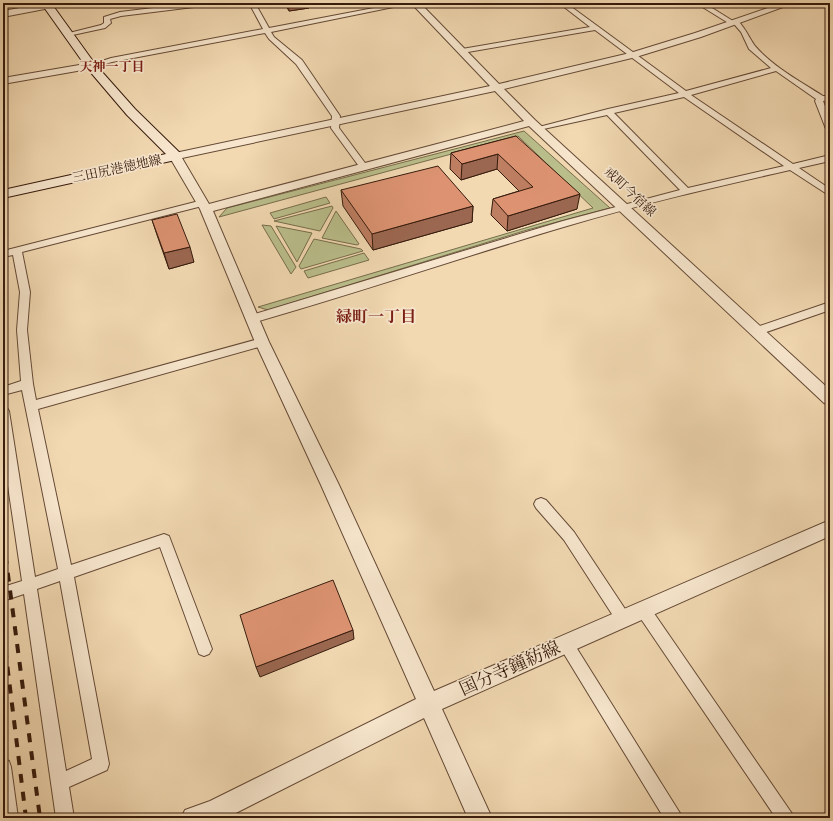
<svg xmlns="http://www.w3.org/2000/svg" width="833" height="821" viewBox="0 0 833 821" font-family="'IM FELL DW Pica','Noto Serif JP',serif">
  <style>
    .green { fill: #babf8c; stroke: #786d4c }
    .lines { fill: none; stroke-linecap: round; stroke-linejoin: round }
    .minor-casing { stroke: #654a36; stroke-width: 2 }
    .tertiary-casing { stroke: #654a36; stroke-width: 2 }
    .secondary-casing { stroke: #361b0d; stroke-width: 2 }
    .minor { fill: #f7e6cd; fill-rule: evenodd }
    .tertiary { fill: #f7e6cd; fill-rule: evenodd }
    .secondary { fill: #f7e6cd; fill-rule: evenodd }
    .rail { stroke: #361b0d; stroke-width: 4; stroke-dasharray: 9 9; stroke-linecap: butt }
    .wall { fill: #be7e62; stroke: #361b0d }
    .shaded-wall { fill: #9b6750; stroke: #361b0d }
    .building { fill: #dd9372; stroke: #361b0d }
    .labels { text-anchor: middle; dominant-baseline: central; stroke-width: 3.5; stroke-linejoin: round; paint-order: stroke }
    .far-neighbourhood-label { font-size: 13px; font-weight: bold; fill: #7a1f14; stroke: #f7e6cd }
    .far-street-label { font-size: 13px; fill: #361b0d; stroke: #f7e6cd }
    .neighbourhood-label { font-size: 16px; font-weight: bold; fill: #7a1f14; stroke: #f7e6cd }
    .near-street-label { font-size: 18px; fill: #361b0d; stroke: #f7e6cd }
  </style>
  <rect width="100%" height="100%" fill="#f2d9b2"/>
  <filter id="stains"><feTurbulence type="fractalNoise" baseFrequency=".005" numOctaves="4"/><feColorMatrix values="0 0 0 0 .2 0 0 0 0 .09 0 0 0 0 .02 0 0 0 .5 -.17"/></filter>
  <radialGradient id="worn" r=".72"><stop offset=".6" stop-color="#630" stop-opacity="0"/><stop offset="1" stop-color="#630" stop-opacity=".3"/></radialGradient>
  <!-- green -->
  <g class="green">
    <polygon points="524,131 610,208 527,230 268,310 258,307 593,208 518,136 219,217 227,208"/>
    <polygon points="326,197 330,203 274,219 270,213"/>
    <polygon points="332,206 333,208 320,231 274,221"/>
    <polygon points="336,211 359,244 357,245 322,238"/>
    <polygon points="262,225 271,226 296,267 291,274"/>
    <polygon points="276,226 312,233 297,262"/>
    <polygon points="314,239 361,249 363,251 301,269 299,266"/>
    <polygon points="364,253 369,260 308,278 304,271"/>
  </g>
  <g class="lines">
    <!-- minor casing -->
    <g class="minor-casing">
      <g id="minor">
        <polygon points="52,3 66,3 47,8 44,6"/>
        <polygon points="194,3 213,3 210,5 121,16 110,19 111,23 105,28 68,36 65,34 101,25 104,23 104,17 120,12"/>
        <polygon points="249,3 255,3 269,28 400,3 413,3 271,32 274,37 302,60 340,116 339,128 368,167 367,169 361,169 331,128 332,116 296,64 269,39 265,33 112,62 91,68 87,66 111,58 263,29"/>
        <path d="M559,3H566L686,91L771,68L749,49L741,32L734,24H730L696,3H704L733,21H738C746,29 749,38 755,46C772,66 801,82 823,96H830V100L823,101L830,119V131L826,129L815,101L816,99L776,71L691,95L793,164L830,155V161L799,168L830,189V196L790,170C715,187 641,204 567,226C462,257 358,293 252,323L248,322L247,319L248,316L563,221L680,190L607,115L539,130L535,128L608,109L679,93L595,30L462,53L458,51L462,49L590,27ZM684,97L784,166L688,188L614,113Z"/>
        <path d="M203,200L208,203L206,205L22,252L30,292L27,330L33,384L36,400L262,338L268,342L266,345L38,409L71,565L164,534L169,536L212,649L209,654L204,656L199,654L160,547L74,577L109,764L107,770L69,787L74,818H56L24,594L3,601V587L22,581L3,452V406L7,408L9,411L35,577L58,569L22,390L3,395V387L21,381L17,330L20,292L13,255L3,257V251ZM60,581L92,759L66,771L37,589Z"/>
        <polygon points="830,302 830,310 758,335 753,331 754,328"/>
        <polygon points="541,498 546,500 574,532 629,615 631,620 629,625 624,627 619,625 564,540 536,508 534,504 536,500"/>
        <polygon points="644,604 649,606 795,818 776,818 639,616 637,611 639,606"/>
        <polygon points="566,637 571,639 683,818 664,818 561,649 558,644 561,639"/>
        <polygon points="3,759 9,761 11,767 18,818 3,818"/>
      </g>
    </g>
    <!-- tertiary casing -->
    <g class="tertiary-casing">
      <g id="tertiary">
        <polygon points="47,3 51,6 50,8 3,17 3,11"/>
        <path d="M411,3H420L499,84L630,53L695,33L782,3H794L701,37L636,57L504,89L535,120L830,390V405L824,403L529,126L213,211L269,342L339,485L434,691L830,520V536L442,709L492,818H468L424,718L226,818H181L185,810L210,801L416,699L321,485L255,342L200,209L169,156L175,153L490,86ZM495,91L524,121L209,204L182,158Z"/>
        <polygon points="91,63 94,64 96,66 94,68 3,84 3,78"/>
      </g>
    </g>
    <!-- secondary casing -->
    <g class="secondary-casing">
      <polygon id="secondary" points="41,3 51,3 95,64 135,109 180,153 181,156 180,159 3,198 3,190 166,154 127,115 87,68"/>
    </g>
    <!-- minor -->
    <use href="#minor" class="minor"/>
    <!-- tertiary -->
    <use href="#tertiary" class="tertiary"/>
    <!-- secondary -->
    <use href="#secondary" class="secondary"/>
    <!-- rail -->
    <g class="rail">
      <polyline points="3,537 40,818"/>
      <polyline points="3,631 26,818"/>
    </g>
  </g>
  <!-- wall -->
  <g class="wall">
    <polygon points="284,3 308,3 309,8 289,11"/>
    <polygon points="516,136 577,209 507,231 491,215 493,199 519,191 497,169 461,180 450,169 451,153"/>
    <polygon points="341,190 473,206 472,222 373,250 343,206"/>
    <polygon points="152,220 194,262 169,269 157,235"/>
  </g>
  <!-- shaded-wall -->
  <g class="shaded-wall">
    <polygon points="288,3 308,3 309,8 289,11"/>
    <polygon points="498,154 497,169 461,180 462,164"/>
    <polygon points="580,194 577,209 507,231 508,216"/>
    <polygon points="473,206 472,222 373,250 372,234"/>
    <polygon points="190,247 194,262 169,269 164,253"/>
    <polygon points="353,630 354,639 260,677 256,667"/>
  </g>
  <!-- building -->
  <g class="building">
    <polygon points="516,136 580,194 508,216 493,199 533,187 498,154 462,164 451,153"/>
    <polygon points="438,166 473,206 372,234 341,190"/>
    <polygon points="177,214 190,247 164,253 152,220"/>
    <polygon points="333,580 353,630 256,667 240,615"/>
  </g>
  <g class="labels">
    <!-- far-neighbourhood labels -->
    <g class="far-neighbourhood-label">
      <text x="112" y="67">天神一丁目</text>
    </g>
    <!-- far-street labels -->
    <g class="far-street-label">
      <text transform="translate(117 169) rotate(-12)">三田尻港徳地線</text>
      <text transform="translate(630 192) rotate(43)">戒町今宿線</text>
    </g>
    <!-- neighbourhood labels -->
    <g class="neighbourhood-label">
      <text x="376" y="317">緑町一丁目</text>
    </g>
    <!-- near-street labels -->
    <g class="near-street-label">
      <text transform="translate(510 669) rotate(-24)">国分寺鐘紡線</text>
    </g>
  </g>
  <!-- margin -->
  <rect width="833" height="821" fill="none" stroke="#f2d9b2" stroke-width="16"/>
  <rect x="4" y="4" width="825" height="813" fill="none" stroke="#361b0d" stroke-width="2"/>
  <rect x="8" y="8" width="817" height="805" fill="none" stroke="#361b0d"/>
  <rect width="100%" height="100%" filter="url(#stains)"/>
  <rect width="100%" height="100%" fill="url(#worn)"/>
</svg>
